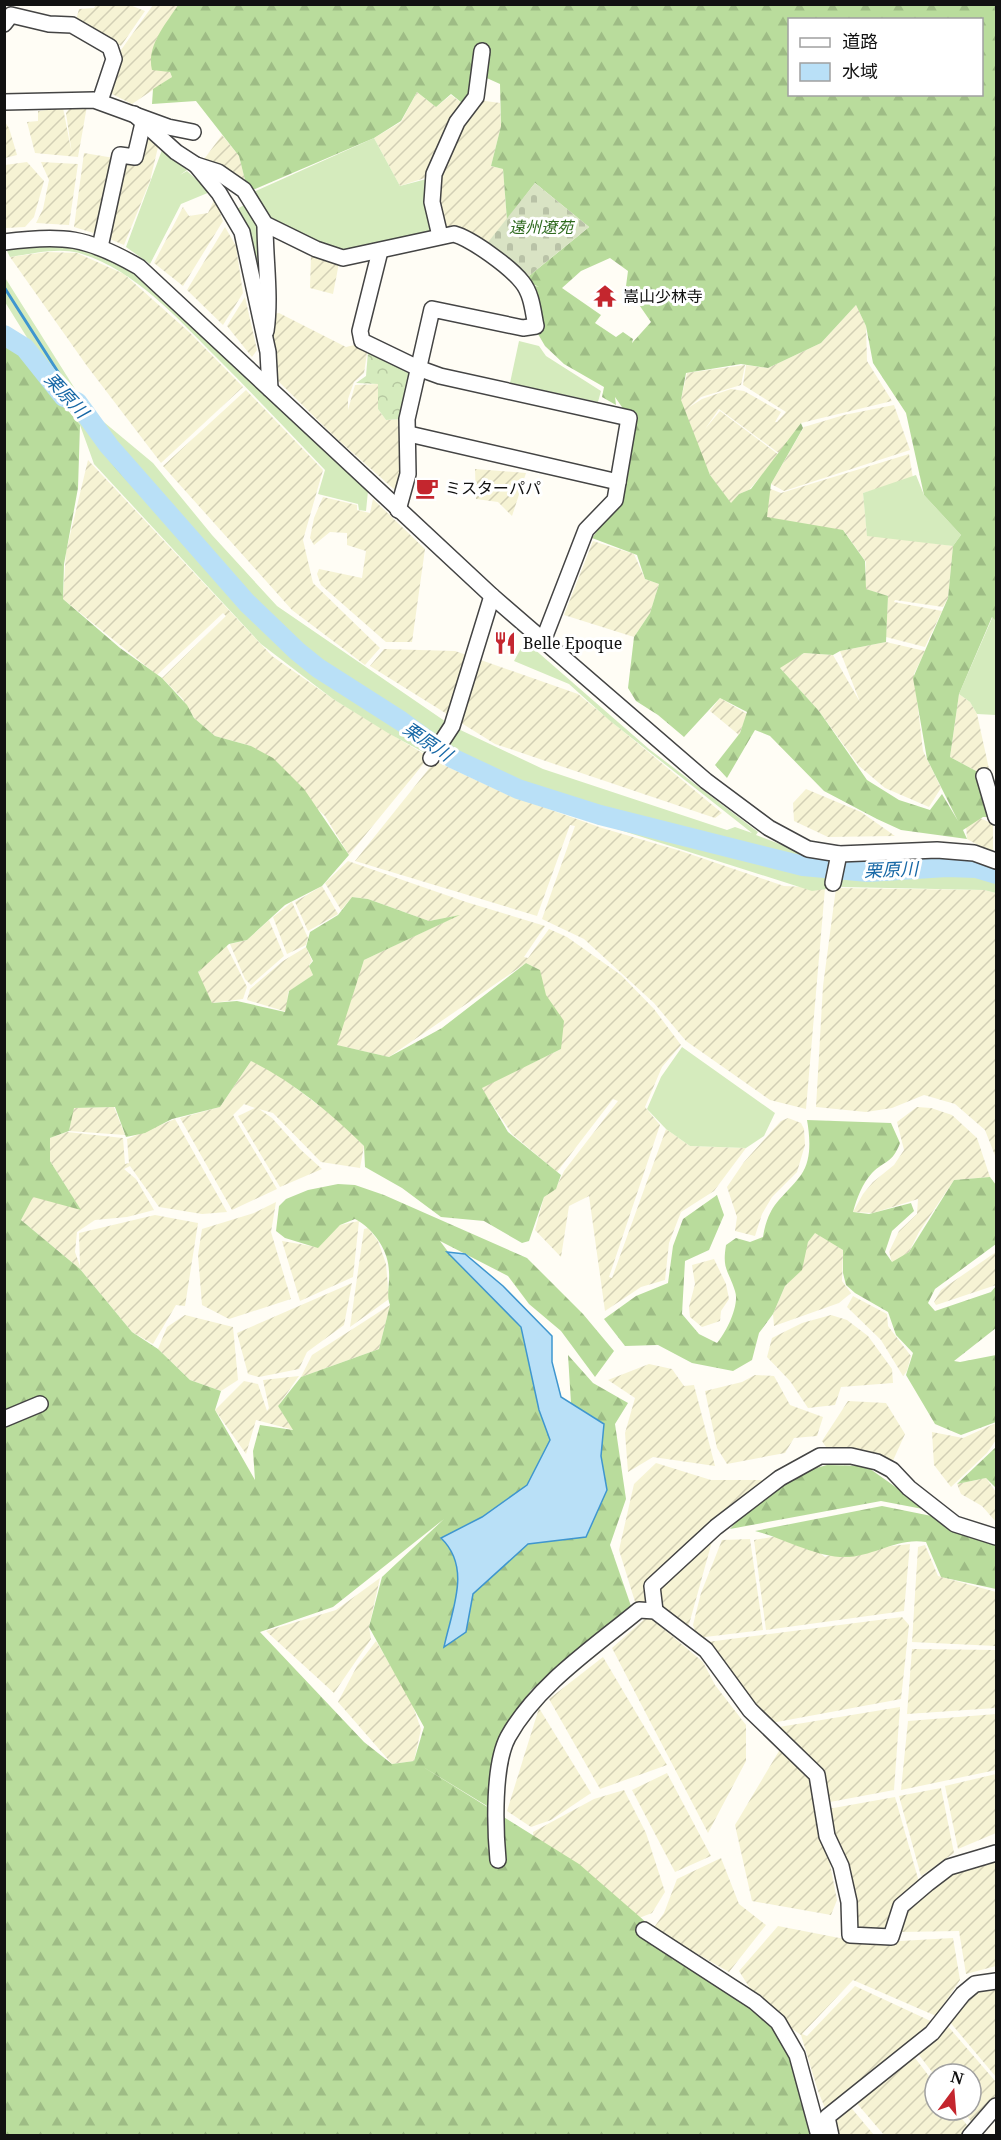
<svg xmlns="http://www.w3.org/2000/svg" width="1001" height="2140" viewBox="0 0 1001 2140" font-family="'Noto Serif','Noto Sans JP',serif">
  <style>
    .farmland { fill: url(#farmland-furrows) }
    .grass { fill: #d5ebbd }
    .forest { fill: url(#forest-firs); fill-rule: evenodd }
    .cemetery { fill: url(#cemetery-stones) }
    .park { fill: url(#park-crowns) }
    .water { fill: #b9e0f7; stroke: #3f96cf; stroke-width: 1.5 }
    .lines { fill: none; stroke-linecap: round; stroke-linejoin: round }
    .stream { stroke: #3f96cf; stroke-width: 3 }
    .river { stroke: #b9e0f7; stroke-width: 20 }
    .minor-casing { stroke: #444; stroke-width: 18 }
    .minor { stroke: #fff; stroke-width: 15 }
    .labels { text-anchor: middle; dominant-baseline: central; stroke-width: 6; stroke-linejoin: round; paint-order: stroke }
    .park-label { font-size: 16px; font-style: italic; fill: #2f6b1f; stroke: #fff }
    .poi-label { font-size: 16px; fill: #111; stroke: #fff; text-anchor: start }
    .water-label { font-size: 18px; font-style: italic; fill: #1768a6; stroke: #fff }
  </style>
  <defs>
    <pattern id="farmland-furrows" width="10" height="10" patternUnits="userSpaceOnUse" patternTransform="scale(1.5)"><rect width="10" height="10" fill="#f6f3d4"/><path d="M-1 1l2-2M0 10L10 0M9 11l2-2" fill="none" stroke="#d2cfb5"/></pattern>
    <pattern id="forest-firs" width="22" height="20" patternUnits="userSpaceOnUse" patternTransform="scale(1.5)"><rect width="22" height="20" fill="#b9dc9c"/><path d="M5 1l3.5 6h-7zM16 11l3.5 6h-7z" fill="#9ebc85"/></pattern>
    <pattern id="cemetery-stones" width="16" height="16" patternUnits="userSpaceOnUse" patternTransform="scale(1.5)"><rect width="16" height="16" fill="#d9e3c4"/><path d="M2 7V4a2 2 0 0 1 4 0v3zM10 15v-3a2 2 0 0 1 4 0v3z" fill="#b9c2a7"/></pattern>
    <pattern id="park-crowns" width="20" height="18" patternUnits="userSpaceOnUse" patternTransform="scale(1.5)"><rect width="20" height="18" fill="#d5ebbd"/><path d="M2 6a3 3 0 1 1 6 0M12 15a3 3 0 1 1 6 0" fill="none" stroke="#b6c8a1"/></pattern>
  </defs>
  <rect width="100%" height="100%" fill="#fffdf5"/>
  <!-- farmland -->
  <g class="farmland">
    <polygon points="96,5 130,5 145,11 121,46 76,20 79,9 94,8"/>
    <polygon points="153,5 178,5 156,40 172,77 132,104 108,92 121,50"/>
    <polygon points="417,92 436,107 451,95 467,107 434,175 400,186 374,138 401,122"/>
    <polygon points="478,100 500,103 501,126 491,166 503,169 507,220 485,246 442,232 437,174 460,122"/>
    <polygon points="87,106 78,157 35,153 27,122 38,121 38,111 63,108 72,154 66,113 70,108"/>
    <polygon points="5,122 9,128 17,155 5,158"/>
    <polygon points="142,133 158,147 150,181 124,245 105,237 121,157 136,158"/>
    <polygon points="222,135 239,156 248,192 199,166"/>
    <polygon points="84,153 114,158 100,235 74,227"/>
    <polygon points="27,162 44,181 34,217 25,227 5,228 5,165"/>
    <polygon points="41,162 78,164 69,225 36,223 43,209 49,180"/>
    <polygon points="215,198 223,221 183,286 154,263 183,207 189,216 208,213"/>
    <polygon points="225,227 236,246 243,293 223,325 187,290"/>
    <polygon points="47,252 77,253 124,274 189,332 243,387 161,463 87,366 10,257"/>
    <polygon points="311,255 339,263 333,294 310,288"/>
    <polygon points="245,297 257,350 252,357 227,326"/>
    <polygon points="856,305 866,326 867,361 892,401 801,423 780,454 719,409 705,429 720,411 779,455 749,490 739,494 731,504 710,475 680,404 687,373 745,365 741,385 701,397 688,408 702,399 731,389 744,391 781,412 775,422 777,422 786,412 743,385 746,365 768,368 821,343"/>
    <polygon points="279,313 346,347 354,345 367,353 364,373 354,382 348,399 348,410 355,385 378,384 378,409 386,420 402,419 401,480 396,491 336,438 277,380 268,341 272,314"/>
    <polygon points="246,390 323,470 303,540 313,583 380,648 365,665 292,610 163,466"/>
    <polygon points="894,405 910,450 784,491 771,484 804,427 844,415"/>
    <polygon points="909,454 913,478 863,493 867,534 953,546 948,598 943,607 895,600 894,602 942,611 925,647 886,637 888,596 865,589 866,562 844,531 764,517 768,488 781,493"/>
    <polygon points="88,460 272,656 333,699 429,757 349,855 325,816 251,746 215,736 195,719 182,698 162,678 226,616 223,613 157,675 63,599 66,552"/>
    <polygon points="475,469 526,473 512,516 498,502 476,499"/>
    <polygon points="323,497 357,505 357,510 370,513 373,499 425,549 412,642 386,642 321,585 317,574 319,569 362,578 366,551 347,545 347,533 330,532 314,545 310,538 314,518"/>
    <polygon points="593,541 634,554 645,579 659,584 650,613 634,637 564,615"/>
    <polygon points="886,642 925,651 914,674 923,751 941,788 929,807 885,788 859,766 819,711 779,667 804,653 833,655 860,702 840,651"/>
    <polygon points="384,649 455,651 578,694 722,813 715,818 495,744 370,666"/>
    <polygon points="959,694 970,702 977,714 989,769 978,772 950,757"/>
    <polygon points="720,698 747,714 739,735 710,711"/>
    <polygon points="435,761 506,794 602,828 681,851 784,886 825,888 806,1109 770,1100 686,1041 654,1003 584,939 542,919 575,826 570,825 537,916 355,861"/>
    <polygon points="806,789 861,812 895,836 828,837 794,821 793,803"/>
    <polygon points="978,817 993,824 993,851 987,850 967,839 966,825"/>
    <polygon points="348,861 466,902 545,926 524,957 528,958 549,929 567,937 621,975 654,1009 681,1045 662,1067 645,1107 660,1125 609,1277 612,1278 666,1129 690,1146 746,1148 714,1191 681,1212 669,1243 665,1280 641,1287 605,1311 589,1196 569,1206 561,1257 535,1230 544,1197 557,1186 564,1171 618,1101 613,1099 557,1172 512,1134 481,1088 561,1049 541,988 540,970 526,963 389,1057 336,1045 364,960 457,916 429,921 368,899 352,897 341,910 325,883"/>
    <polygon points="322,886 338,914 308,931 295,902"/>
    <polygon points="836,888 984,890 996,893 996,1158 985,1130 955,1104 924,1095 892,1108 866,1112 816,1107 823,986"/>
    <polygon points="292,902 308,938 306,945 287,954 273,917"/>
    <polygon points="269,920 284,956 251,985 245,979 230,944 247,940"/>
    <polygon points="226,945 247,987 243,999 212,1003 200,991 198,973 214,951"/>
    <polygon points="306,947 312,961 309,965 313,975 288,992 287,1012 247,1000 250,989 283,961"/>
    <polygon points="251,1061 265,1065 338,1120 364,1146 360,1168 321,1162 273,1113 259,1109 272,1118 300,1149 322,1169 280,1187 238,1116 255,1108 244,1104 233,1115 277,1189 232,1210 180,1118 220,1107"/>
    <polygon points="114,1107 125,1135 69,1131 73,1108"/>
    <polygon points="917,1107 931,1108 952,1115 977,1138 990,1177 954,1180 919,1232 909,1252 892,1263 889,1252 899,1231 917,1214 918,1199 873,1213 853,1212 863,1194 873,1182 894,1165 904,1150 897,1122"/>
    <polygon points="788,1118 801,1123 804,1129 805,1145 797,1172 772,1197 762,1214 755,1236 735,1231 737,1217 727,1187 744,1162 781,1121"/>
    <polygon points="175,1119 227,1212 202,1214 159,1207 130,1166 124,1169 136,1179 154,1210 127,1217 95,1220 77,1232 75,1252 80,1266 79,1233 155,1215 198,1223 185,1306 176,1305 153,1344 132,1332 80,1269 21,1220 32,1196 80,1209 50,1161 50,1138 67,1132 123,1138 125,1164 129,1163 127,1139"/>
    <polygon points="276,1202 271,1232 291,1299 229,1319 202,1305 198,1255 202,1229 254,1213"/>
    <polygon points="359,1221 353,1277 300,1301 282,1241 317,1247 340,1225"/>
    <polygon points="368,1228 378,1241 386,1264 389,1299 350,1327 364,1229"/>
    <polygon points="815,1232 843,1250 842,1281 851,1293 839,1303 774,1326 773,1314 785,1286 799,1272 808,1242"/>
    <polygon points="996,1252 996,1285 936,1305 934,1302 941,1290"/>
    <polygon points="714,1259 726,1284 729,1299 721,1311 720,1321 702,1327 690,1317 689,1307 695,1284 692,1265"/>
    <polygon points="352,1283 344,1325 307,1352 299,1369 259,1377 248,1374 237,1333"/>
    <polygon points="853,1296 887,1314 888,1326 911,1356 907,1371 903,1376 881,1340 847,1307"/>
    <polygon points="390,1305 379,1349 301,1377 312,1355"/>
    <polygon points="185,1315 233,1327 238,1380 221,1391 190,1380 158,1349 167,1327"/>
    <polygon points="831,1315 847,1320 868,1336 892,1369 893,1383 841,1387 835,1405 808,1408 790,1381 767,1357 772,1338 802,1323"/>
    <polygon points="649,1364 672,1369 684,1386 694,1385 715,1466 653,1457 628,1472 625,1433 635,1398 608,1380"/>
    <polygon points="755,1375 774,1376 790,1405 823,1417 817,1436 794,1438 785,1453 727,1464 717,1448 705,1391 742,1382"/>
    <polygon points="299,1376 278,1406 294,1430 256,1420 246,1454 215,1410 244,1381 258,1384 267,1411 269,1408 263,1380"/>
    <polygon points="848,1401 886,1403 905,1434 891,1465 857,1448 828,1450 822,1441"/>
    <polygon points="996,1423 996,1440 987,1453 951,1487 934,1465 932,1432 963,1438"/>
    <polygon points="656,1463 711,1480 771,1480 716,1527 688,1628 636,1605 619,1550 634,1484"/>
    <polygon points="986,1478 996,1492 996,1522 982,1506 961,1494 957,1484"/>
    <polygon points="796,1533 825,1557 860,1544 883,1547 910,1544 904,1611 766,1630 754,1540"/>
    <polygon points="750,1539 763,1630 697,1638 693,1625 701,1593 722,1540"/>
    <polygon points="925,1545 938,1576 996,1592 996,1646 912,1642 918,1547"/>
    <polygon points="380,1578 369,1627 371,1639 334,1693 266,1631 336,1610"/>
    <polygon points="648,1616 703,1662 715,1685 746,1725 746,1761 708,1833 612,1648"/>
    <polygon points="902,1617 909,1625 901,1699 766,1724 707,1642"/>
    <polygon points="376,1641 410,1698 421,1729 414,1761 392,1764 338,1702 357,1666"/>
    <polygon points="912,1649 996,1650 996,1708 907,1714"/>
    <polygon points="603,1657 667,1765 600,1789 549,1699"/>
    <polygon points="900,1707 894,1790 830,1802 817,1774 773,1728"/>
    <polygon points="539,1708 591,1793 551,1820 531,1827 507,1811"/>
    <polygon points="996,1714 996,1770 901,1790 908,1721"/>
    <polygon points="782,1746 813,1777 837,1900 831,1915 752,1901 735,1825"/>
    <polygon points="667,1773 711,1856 675,1872 632,1790"/>
    <polygon points="996,1774 996,1833 958,1849 945,1786"/>
    <polygon points="941,1788 954,1853 921,1876 899,1796"/>
    <polygon points="624,1790 646,1833 665,1892 652,1913 639,1918 539,1903 533,1832 594,1799"/>
    <polygon points="895,1797 919,1882 886,1930 855,1930 828,1809"/>
    <polygon points="996,1857 996,1966 966,1974 959,1931 899,1932 905,1909 950,1872"/>
    <polygon points="721,1858 739,1904 766,1925 729,1972 653,1929 664,1913 677,1879"/>
    <polygon points="778,1926 865,1943 953,1938 960,1980 936,2016 853,1980 802,2034 807,2036 855,1986 937,2024 827,2113 818,2091 801,2035 763,2009 739,1971"/>
    <polygon points="996,1984 996,2077 949,2021 978,1986"/>
    <polygon points="946,2024 996,2082 996,2102 973,2124 962,2110 971,2110 971,2074 935,2076 916,2051"/>
    <polygon points="912,2054 935,2084 935,2110 955,2110 971,2130 967,2135 884,2135 854,2100"/>
    <polygon points="848,2104 874,2135 833,2135 830,2118"/>
  </g>
  <!-- grass -->
  <g class="grass">
    <polygon points="374,138 400,186 434,177 438,232 345,258 265,224 247,195"/>
    <polygon points="162,150 187,170 180,175 187,171 210,192 181,204 150,264 126,247"/>
    <polygon points="248,203 262,224 263,283 255,286 235,210"/>
    <path d="M41,245C80,245 110,257 142,279L368,491L366,511L359,510L358,504L318,494L325,470C289,432 253,394 216,357C177,318 134,269 79,253C57,247 31,254 10,257L6,249Z"/>
    <polygon points="4,276 87,408 153,463 212,535 277,606 452,726 543,769 727,830 735,827 752,833 609,720 569,684 514,661 525,641 649,749 758,832 756,835 816,858 868,862 950,858 996,867 996,893 984,890 841,887 812,891 557,810 460,772 388,733 333,699 261,644 94,464 80,425 48,380 36,352 5,302"/>
    <polygon points="519,341 539,346 546,356 601,391 598,402 510,383"/>
    <polygon points="916,475 924,495 961,535 953,546 867,536 863,493"/>
    <polygon points="993,616 996,621 996,715 977,714 970,702 959,694"/>
    <polygon points="682,1047 775,1113 764,1136 746,1148 690,1146 666,1129 647,1109 661,1077"/>
  </g>
  <!-- forest -->
  <g class="forest">
    <path d="M178,5H996V621L992,617L959,694L950,757L978,772L990,817H983L963,830L967,839L901,830L877,819L824,791L770,736L755,730L727,778L715,765L740,733L747,712L720,698L684,737L658,715L636,701L628,688L634,637L650,613L659,584L645,579L637,555L592,538L610,514L624,410L615,397L616,405L602,397L604,387L564,364L545,346L538,334L539,326L524,283L539,287L524,280L589,227L535,183L507,220L503,169L491,166L501,126L500,84L480,75L467,107L451,94L436,107L417,92L401,121L374,138L248,192L239,156L196,101L152,104L153,89L172,77L170,72L152,70C146,46 166,24 178,5ZM790,20H982V94H790ZM610,258L628,271L626,286L651,322L632,343L633,339L623,332L616,337L595,323L601,315L562,288L581,271ZM856,305L866,326L873,363L906,413L924,495L961,535L953,546L948,598L913,678L927,759L958,821L942,794L930,810L899,800L867,780L819,711L780,668L804,653L833,655L840,651L886,642L888,596L866,589L865,561L843,530L767,517L771,484L803,428L801,423L751,489L739,494L731,503L710,475L681,400L686,373L741,364L768,368L821,343Z"/>
    <path d="M4,339L12,343L80,425L78,488L64,564L63,599L120,648L162,678L187,705L194,718L215,736L251,746L273,758L304,789L349,855L322,886L285,905L247,940L229,944L198,972L212,1003L237,1001L285,1012L289,991L313,975L309,966L313,961L306,947L310,932L338,915L352,897L368,899L429,921L460,915L364,960L337,1045L389,1057L442,1028L526,963L540,970L546,995L564,1021L561,1049L482,1088L508,1132L561,1175L556,1189L544,1197L529,1241L522,1243L484,1221L441,1217L402,1188L365,1167L364,1146C331,1113 293,1082 251,1061L220,1107L172,1119L145,1133L126,1137L115,1107L74,1108L69,1131L50,1138V1161L81,1210L33,1197L21,1220L80,1269L132,1332L158,1349L190,1380L221,1391L215,1410L255,1480L253,1451L260,1425L293,1430L278,1406L301,1377L379,1349L390,1305C386,1295 390,1283 389,1272C389,1251 374,1229 355,1219L340,1225L318,1248L285,1238L276,1231L279,1206L286,1199L308,1190L338,1184L355,1185L384,1195L527,1258L583,1314L614,1351L595,1377L561,1331L529,1304L508,1276L440,1241L452,1257L521,1327L546,1426L571,1403L568,1355L593,1383L628,1403L615,1424L626,1499L610,1545L632,1609L531,1690L499,1744L492,1809L420,1765L579,1864L686,1957L788,2037L817,2135H5ZM444,1519L382,1577L369,1627L424,1727L414,1761L392,1764L364,1742L260,1632L333,1607Z"/>
    <polygon points="95,424 287,636 291,649 272,638 115,468 94,440"/>
    <path d="M807,1120L891,1123L900,1143C892,1164 885,1160 872,1173C862,1184 857,1198 853,1212L869,1214L911,1203L914,1211L892,1231L885,1252L892,1262L909,1252L954,1180L990,1177L996,1185V1244L935,1289L928,1303L935,1311L991,1292L996,1286V1328L954,1361L960,1362L996,1355V1422L961,1435L935,1424L906,1375L913,1353L896,1335L888,1312L855,1293L846,1285L843,1273V1250L815,1233L808,1242L802,1270L785,1286L773,1314L759,1333L752,1360L733,1371L692,1363L658,1345L625,1346L604,1319L636,1296L668,1283L673,1246L683,1219L717,1195L724,1215L709,1250L685,1261L682,1314L699,1334L717,1343C726,1333 740,1305 735,1291C728,1269 722,1270 726,1245L736,1238L750,1242L763,1237C769,1202 782,1200 801,1175C812,1160 810,1137 807,1120Z"/>
    <polygon points="996,1447 996,1488 986,1478 957,1484"/>
    <path d="M827,1465L866,1466L928,1510L881,1501L730,1529C756,1499 788,1474 827,1465Z"/>
    <path d="M882,1506L996,1529V1589L941,1577L926,1542C897,1537 873,1557 845,1557C815,1557 784,1538 755,1531Z"/>
  </g>
  <!-- cemetery -->
  <polygon class="cemetery" points="535,183 589,227 524,280 485,246"/>
  <!-- park -->
  <polygon class="park" points="368,352 410,374 402,419 386,420 378,409 378,384 356,383 366,376"/>
  <!-- water -->
  <path class="water" d="M447,1252L465,1254L503,1286L552,1336V1362L561,1397L604,1424L601,1456L607,1490L586,1537L528,1544L473,1594L466,1632L444,1647C452,1609 472,1568 441,1538L482,1517L527,1485L550,1440L539,1410L521,1327Z"/>
  <g class="lines">
    <!-- stream -->
    <polyline class="stream" points="4,287 77,402"/>
    <!-- river -->
    <polyline class="river" points="4,335 25,348 64,397 77,402 109,446 247,603 297,651 318,668 401,721 452,758 518,789 600,815 803,866 868,872 947,867 976,868 996,874"/>
    <!-- minor casing -->
    <g class="minor-casing">
      <g id="minor">
        <polyline points="4,24 11,15 49,24 72,25 110,47 114,59 100,101"/>
        <polyline points="4,102 94,100 168,127 193,132"/>
        <path d="M134,114L176,152L196,165L218,172L244,190L265,224L316,249L343,258L454,234C472,239 510,267 522,282C532,294 533,312 536,326L523,328L432,309L407,419L408,474L398,510"/>
        <polyline points="196,165 219,193 242,232 268,352 270,389"/>
        <path d="M265,224C265,260 271,296 266,331"/>
        <polyline points="440,236 432,202 434,174 457,122 476,97 482,51"/>
        <path d="M4,242C63,234 87,237 139,267L492,596L706,781L769,828L808,849L839,854L937,850L974,853L996,861"/>
        <polyline points="100,247 120,155 135,157 143,123"/>
        <polyline points="380,251 360,331 362,341 418,368 440,376 629,418 615,500 586,530 543,641"/>
        <polyline points="409,434 618,482"/>
        <polyline points="431,758 452,726 492,596"/>
        <polyline points="984,776 996,817"/>
        <polyline points="833,883 839,854"/>
        <polyline points="4,1419 40,1404"/>
        <polyline points="655,1611 652,1586 716,1527 780,1478 820,1456 851,1456 877,1462 892,1470 909,1488 955,1524 996,1537"/>
        <path d="M498,1860C495,1828 493,1765 508,1737C537,1685 593,1648 639,1610L655,1611L706,1650L750,1710L817,1775L827,1836L841,1866L849,1902L850,1935L891,1937L901,1906L928,1883L949,1867L996,1853"/>
        <polyline points="644,1930 755,2002 778,2022 797,2055 819,2136"/>
        <polyline points="831,2136 827,2117 932,2033 963,1994 975,1984 996,1981"/>
        <polyline points="970,2136 996,2106"/>
      </g>
    </g>
    <!-- minor -->
    <use href="#minor" class="minor"/>
  </g>
  <!-- icons -->
  <defs>
    <g id="temple-bare" transform="scale(1.8)"><path d="M0-6L5-2H3V0L6.5 2.5H4V6H1.5V3h-3V6H-4V2.5H-6.5L-3 0V-2H-5Z" fill="#c4262e" stroke="#fff" stroke-width="2.5" paint-order="stroke"/></g>
    <g id="cafe-bare" transform="scale(1.8)"><path d="M-5.5-4.5H6V0H3Q3 3.5 0 3.5H-2.5Q-5.5 3.5-5.5 0ZM3-3.2v2h1.7v-2ZM-6 4.5H4V6H-6Z" fill="#c4262e" stroke="#fff" stroke-width="2.5" paint-order="stroke"/></g>
    <g id="restaurant-bare" transform="scale(1.8)"><path d="M-5-6h1v4h1v-4h1v4h1v-4h1v5L-1.5 .5V6h-2V.5L-5-1ZM5-6V6H3V1.5H1.5Q1.5-4 5-6Z" fill="#c4262e" stroke="#fff" stroke-width="2.5" paint-order="stroke"/></g>
  </defs>
  <g fill-rule="evenodd">
    <use href="#temple-bare" x="605" y="296"/>
    <use href="#cafe-bare" x="427" y="488"/>
    <use href="#restaurant-bare" x="505" y="643"/>
  </g>
  <g class="labels">
    <!-- park labels -->
    <g class="park-label">
      <text x="541" y="227">遠州遼苑</text>
    </g>
    <!-- poi labels -->
    <g class="poi-label">
      <text x="623" y="296">嵩山少林寺</text>
      <text x="445" y="488">ミスターパパ</text>
      <text x="523" y="643">Belle Epoque</text>
    </g>
    <!-- water labels -->
    <g class="water-label">
      <text transform="translate(67 395) rotate(47)">栗原川</text>
      <text transform="translate(428 741) rotate(34)">栗原川</text>
      <text transform="translate(891 869) rotate(-2)">栗原川</text>
    </g>
  </g>
  <!-- border -->
  <rect width="1001" height="2140" fill="none" stroke="#111111" stroke-width="12"/>
  <!-- legend -->
  <rect x="788" y="18" width="195" height="78" fill="#ffffff" stroke="#a0a0a0" stroke-width="1.5"/>
  <rect x="800" y="38" width="30" height="9" fill="#ffffff" stroke="#a0a0a0" stroke-width="1.5"/>
  <text x="842" y="48" font-size="18" fill="#111111">道路</text>
  <rect x="800" y="63" width="30" height="18" fill="#b9e0f7" stroke="#a0a0a0" stroke-width="1.5"/>
  <text x="842" y="78" font-size="18" fill="#111111">水域</text>
  <!-- north arrow -->
  <g transform="translate(953 2092) rotate(16)"><circle r="28" fill="#ffffff" stroke="#a0a0a0" stroke-width="1.5"/>
  <path d="M0-4.5L10 22L0 15L-10 22Z" fill="#c4262e"/>
  <text y="-9" font-size="16" font-weight="bold" text-anchor="middle" fill="#111111">N</text>
  </g>
</svg>
